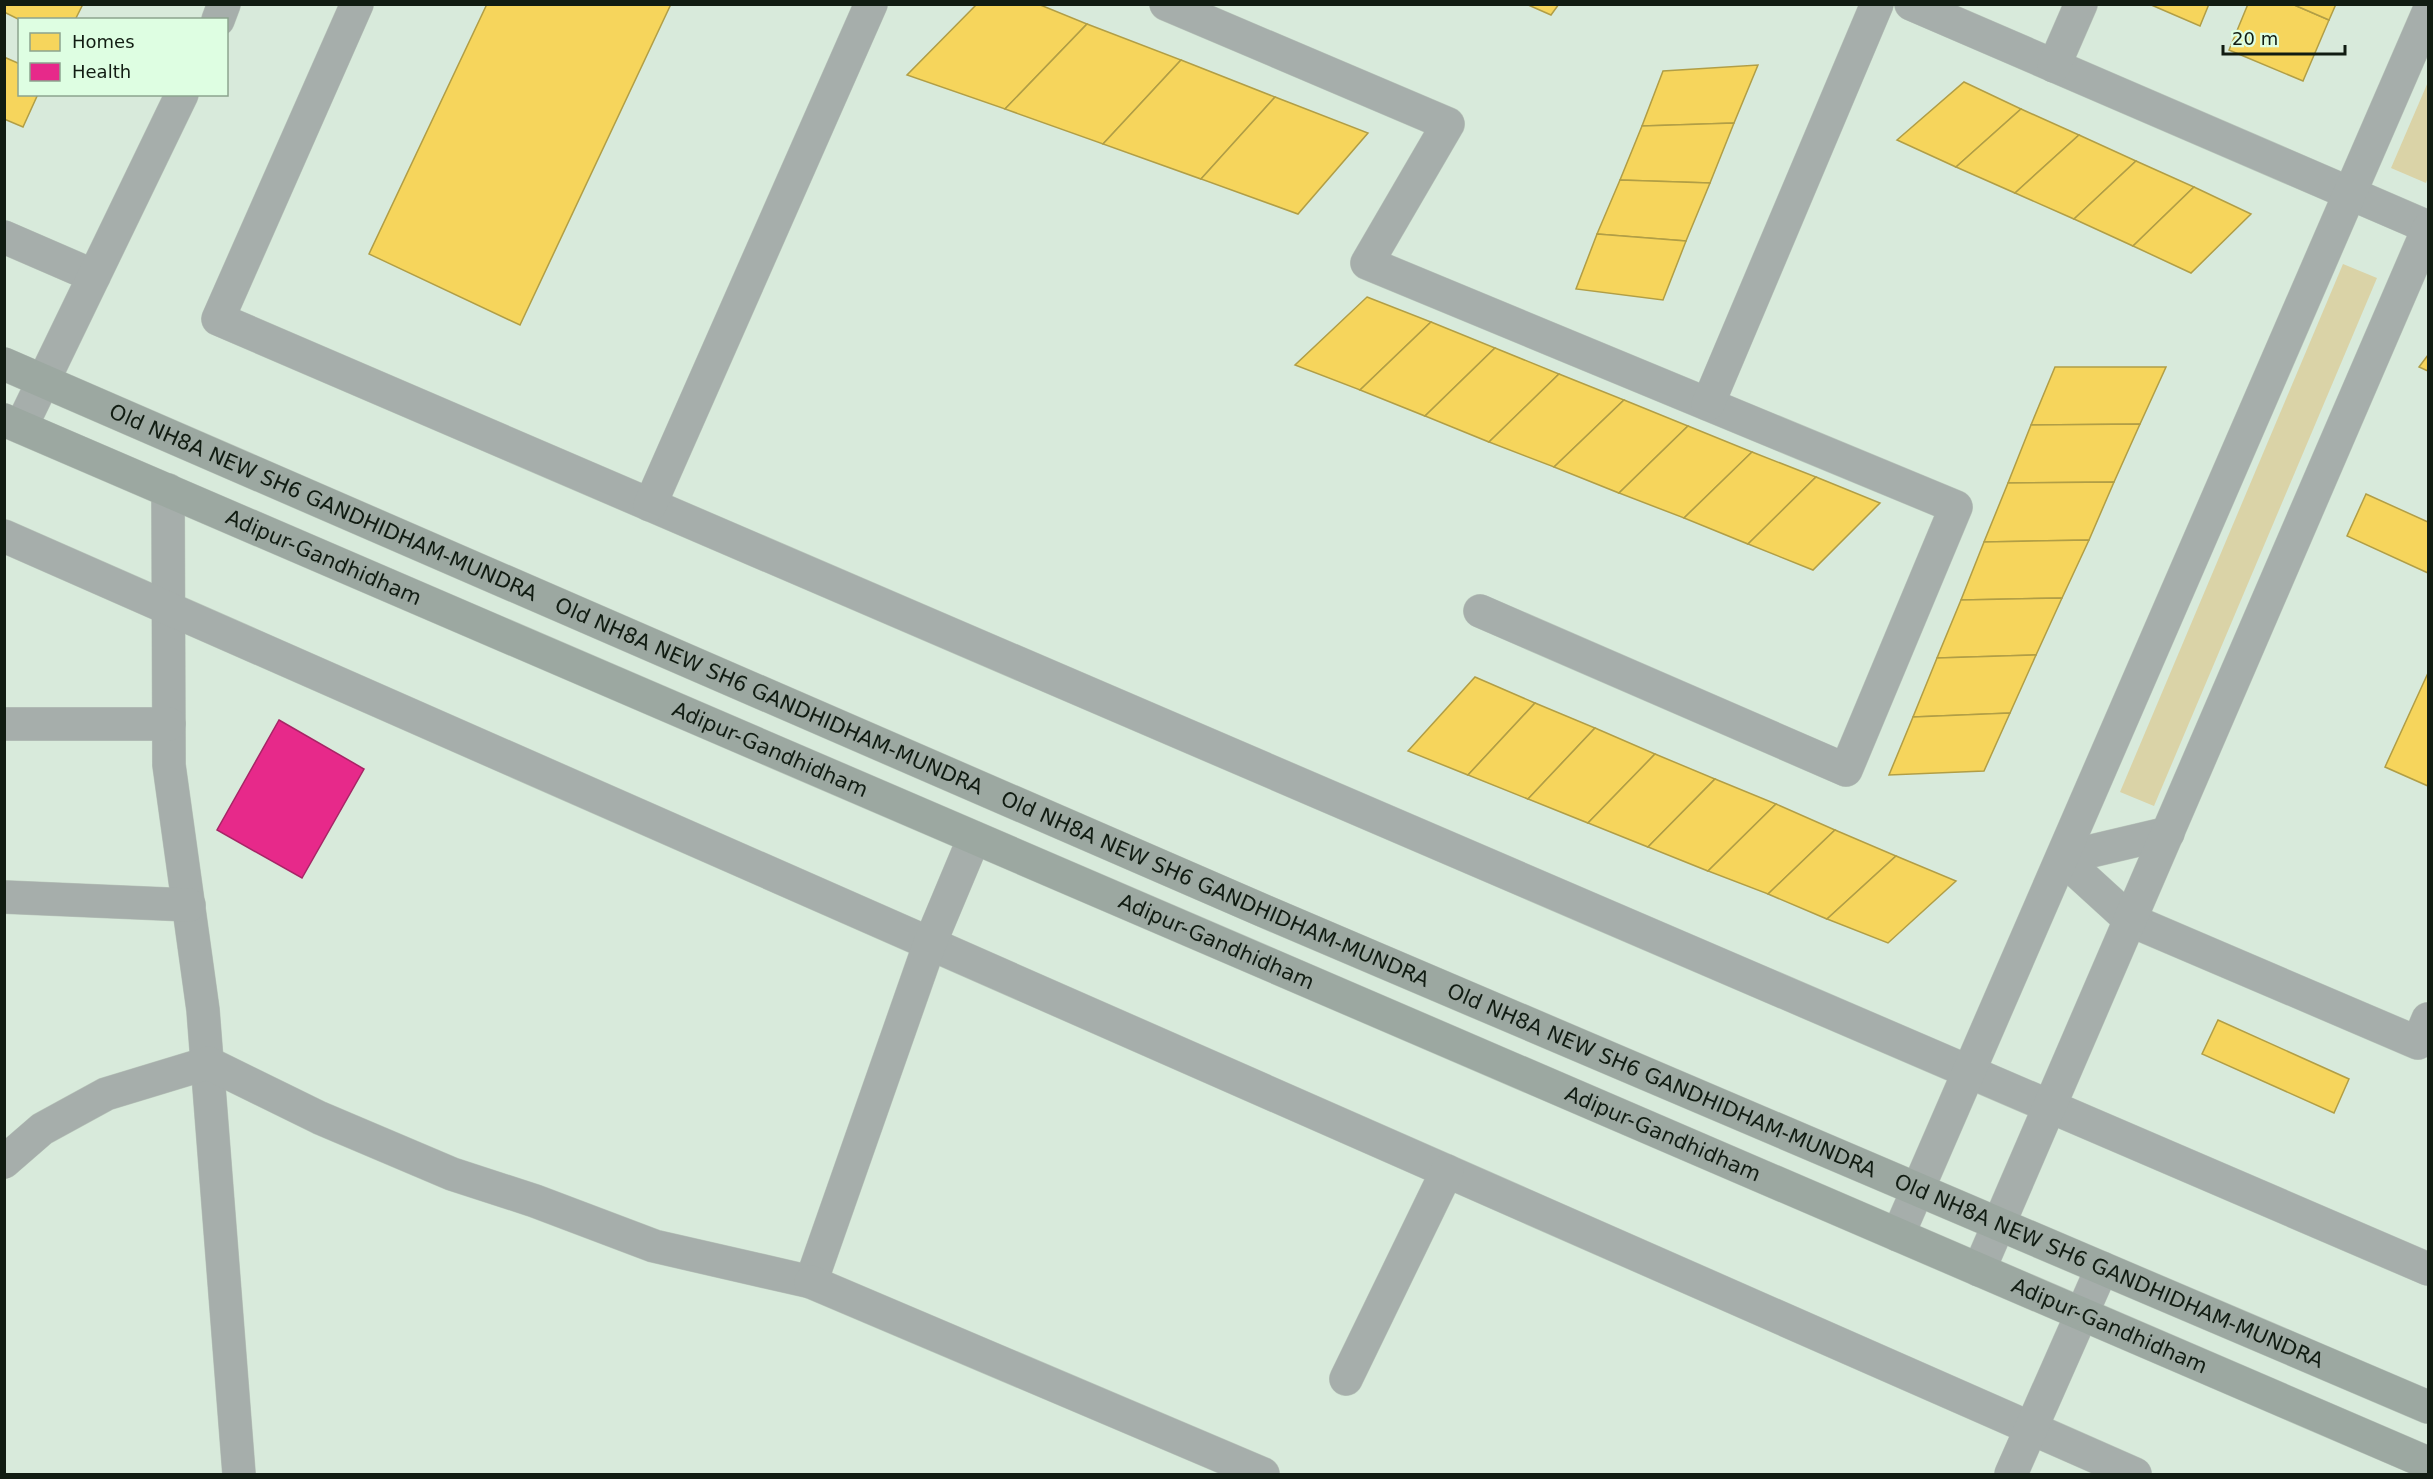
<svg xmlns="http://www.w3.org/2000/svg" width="2433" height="1479" viewBox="0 0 2433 1479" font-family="'DejaVu Sans',sans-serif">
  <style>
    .green { fill: #dad3a7 }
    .homes { fill: #f6d55c; stroke: #b19e46; stroke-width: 1.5 }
    .health { fill: #e7298a; stroke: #a72566; stroke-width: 1.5 }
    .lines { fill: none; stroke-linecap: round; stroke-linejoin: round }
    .minor-casing { stroke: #bac7bc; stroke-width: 34 }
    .major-casing { stroke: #bac7bc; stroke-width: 34 }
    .minor { stroke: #a6aeab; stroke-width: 33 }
    .major { stroke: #9ca8a1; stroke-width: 33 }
    .labels { text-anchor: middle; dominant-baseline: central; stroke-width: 6; stroke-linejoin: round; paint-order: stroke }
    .street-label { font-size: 21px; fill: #111c12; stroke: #defee2 }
  </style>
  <rect width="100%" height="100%" fill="#d8eadb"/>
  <!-- green -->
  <g class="green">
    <polygon points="2428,82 2428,177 2426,183 2391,168"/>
    <polygon points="2343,264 2377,278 2154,806 2120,792"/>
  </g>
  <!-- homes -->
  <g class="homes">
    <polygon points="4,4 83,4 75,20 20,20 4,12"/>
    <polygon points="487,4 671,4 520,325 369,254"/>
    <polygon points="977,4 1038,4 1087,24 1005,109 907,75"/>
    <polygon points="1526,4 1559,4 1551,15"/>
    <polygon points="2149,4 2209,4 2200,26"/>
    <polygon points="2248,4 2292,4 2329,20 2303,81 2229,50"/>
    <polygon points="2292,4 2336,4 2329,20"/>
    <polygon points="1087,24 1181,60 1103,144 1005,109"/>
    <polygon points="4,57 20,64 20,94 38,94 23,127 4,119"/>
    <polygon points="1181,60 1275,97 1201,179 1103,144"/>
    <polygon points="1758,65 1734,123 1642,126 1663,71"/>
    <polygon points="1964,82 2021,109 1956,167 1897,140"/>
    <polygon points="1275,97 1368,133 1298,214 1201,179"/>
    <polygon points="2021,109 2079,135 2015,193 1956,167"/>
    <polygon points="1734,123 1710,183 1620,180 1642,126"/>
    <polygon points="2079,135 2136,161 2074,219 2015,193"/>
    <polygon points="2136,161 2194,187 2133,246 2074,219"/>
    <polygon points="1620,180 1710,183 1686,241 1597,234"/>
    <polygon points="2194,187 2251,214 2191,273 2133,246"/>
    <polygon points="1597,234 1686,241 1663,300 1576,289"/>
    <polygon points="1367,297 1431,322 1360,390 1295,365"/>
    <polygon points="1431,322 1495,348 1425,416 1360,390"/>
    <polygon points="1495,348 1559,374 1489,442 1425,416"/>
    <polygon points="2428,355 2428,371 2419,367"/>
    <polygon points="2055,367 2166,367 2140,424 2031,425"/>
    <polygon points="1559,374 1624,400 1554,467 1489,442"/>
    <polygon points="1624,400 1688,426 1619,493 1554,467"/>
    <polygon points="2140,424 2114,482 2008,483 2031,425"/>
    <polygon points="1688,426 1752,452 1684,518 1619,493"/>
    <polygon points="1752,452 1816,477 1748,544 1684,518"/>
    <polygon points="1816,477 1880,503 1813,570 1748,544"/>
    <polygon points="2114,482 2089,540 1984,542 2008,483"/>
    <polygon points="2366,494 2428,522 2428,573 2347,536"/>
    <polygon points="2089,540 2062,598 1961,600 1984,542"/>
    <polygon points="2062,598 2036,655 1937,658 1961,600"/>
    <polygon points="2036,655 2010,713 1913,717 1937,658"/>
    <polygon points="2428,673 2428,786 2385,767"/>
    <polygon points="1475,677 1535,703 1468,775 1408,751"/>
    <polygon points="1535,703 1595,728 1528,799 1468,775"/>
    <polygon points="2010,713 1984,771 1889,775 1913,717"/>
    <polygon points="1595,728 1655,754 1588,823 1528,799"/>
    <polygon points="1655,754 1715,779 1648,847 1588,823"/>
    <polygon points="1715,779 1776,804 1708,871 1648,847"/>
    <polygon points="1776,804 1835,830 1768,894 1708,871"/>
    <polygon points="1835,830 1896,856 1827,919 1768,894"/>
    <polygon points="1896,856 1956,881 1888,943 1827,919"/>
    <polygon points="2218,1020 2349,1079 2334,1113 2202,1054"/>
  </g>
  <!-- health -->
  <polygon class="health" points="279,720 364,769 302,878 217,830"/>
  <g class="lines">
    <!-- minor casing -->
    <g class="minor-casing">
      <g id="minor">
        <polyline points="357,4 218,319 2428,1269"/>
        <polyline points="1166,4 1448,124 1367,263 1956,507 1846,770 1480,611"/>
        <polyline points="1911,4 2428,227"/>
        <polyline points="218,20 224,4"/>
        <polyline points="2054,66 2081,4"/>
        <polyline points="4,237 94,276"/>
        <polyline points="1708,404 1877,4"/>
        <polyline points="21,427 182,94"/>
        <polyline points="168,490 169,765 203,1010 239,1474"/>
        <polyline points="650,505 871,4"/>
        <polyline points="4,536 2135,1474"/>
        <polyline points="4,724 169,724"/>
        <polyline points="2168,833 2062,858 2130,920 2418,1043 2428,1019"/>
        <polyline points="4,897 189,905"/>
        <polyline points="4,1162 42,1129 106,1094 208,1063 320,1118 452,1174 535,1201 654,1246 811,1282 930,943 974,838"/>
        <polyline points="1898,1235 2428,13"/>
        <polyline points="1979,1270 2428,229"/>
        <polyline points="811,1282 1263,1474"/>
        <polyline points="1346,1379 1447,1171"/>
        <polyline points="2011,1474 2102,1268"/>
      </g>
    </g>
    <!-- major casing -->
    <g class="major-casing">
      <g id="major">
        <path id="s1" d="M4,364L1264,911L2428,1407"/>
        <path id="s2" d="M4,420L2428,1463"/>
      </g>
    </g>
    <!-- minor -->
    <use href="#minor" class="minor"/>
    <!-- major -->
    <use href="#major" class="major"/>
  </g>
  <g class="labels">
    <!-- street labels -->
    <g class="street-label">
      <text stroke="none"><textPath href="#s1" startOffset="348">Old NH8A NEW SH6 GANDHIDHAM-MUNDRA</textPath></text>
      <text stroke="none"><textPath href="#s2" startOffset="348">Adipur-Gandhidham</textPath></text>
      <text stroke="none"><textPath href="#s1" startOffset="834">Old NH8A NEW SH6 GANDHIDHAM-MUNDRA</textPath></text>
      <text stroke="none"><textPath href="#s2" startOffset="834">Adipur-Gandhidham</textPath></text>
      <text stroke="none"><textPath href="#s1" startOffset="1320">Old NH8A NEW SH6 GANDHIDHAM-MUNDRA</textPath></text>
      <text stroke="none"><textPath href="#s2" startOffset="1320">Adipur-Gandhidham</textPath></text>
      <text stroke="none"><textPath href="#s1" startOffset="1806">Old NH8A NEW SH6 GANDHIDHAM-MUNDRA</textPath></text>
      <text stroke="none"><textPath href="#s2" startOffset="1806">Adipur-Gandhidham</textPath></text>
      <text stroke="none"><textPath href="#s1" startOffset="2292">Old NH8A NEW SH6 GANDHIDHAM-MUNDRA</textPath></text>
      <text stroke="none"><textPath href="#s2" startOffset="2292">Adipur-Gandhidham</textPath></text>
    </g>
  </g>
  <!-- border -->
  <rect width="2433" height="1479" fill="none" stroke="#111c12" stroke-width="12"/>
  <!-- legend -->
  <rect x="18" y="18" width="210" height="78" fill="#defee2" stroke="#8ca48f" stroke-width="1.5"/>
  <rect x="30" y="33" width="30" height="18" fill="#f6d55c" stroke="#8ca48f" stroke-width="1.5"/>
  <text x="72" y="48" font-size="18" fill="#111c12">Homes</text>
  <rect x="30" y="63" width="30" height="18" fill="#e7298a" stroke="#8ca48f" stroke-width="1.5"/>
  <text x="72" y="78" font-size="18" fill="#111c12">Health</text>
  <!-- scale -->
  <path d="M2223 45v9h122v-9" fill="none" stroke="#111c12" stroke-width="3"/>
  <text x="2232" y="45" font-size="18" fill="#111c12" stroke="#defee2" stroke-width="4.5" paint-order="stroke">20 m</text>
</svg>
